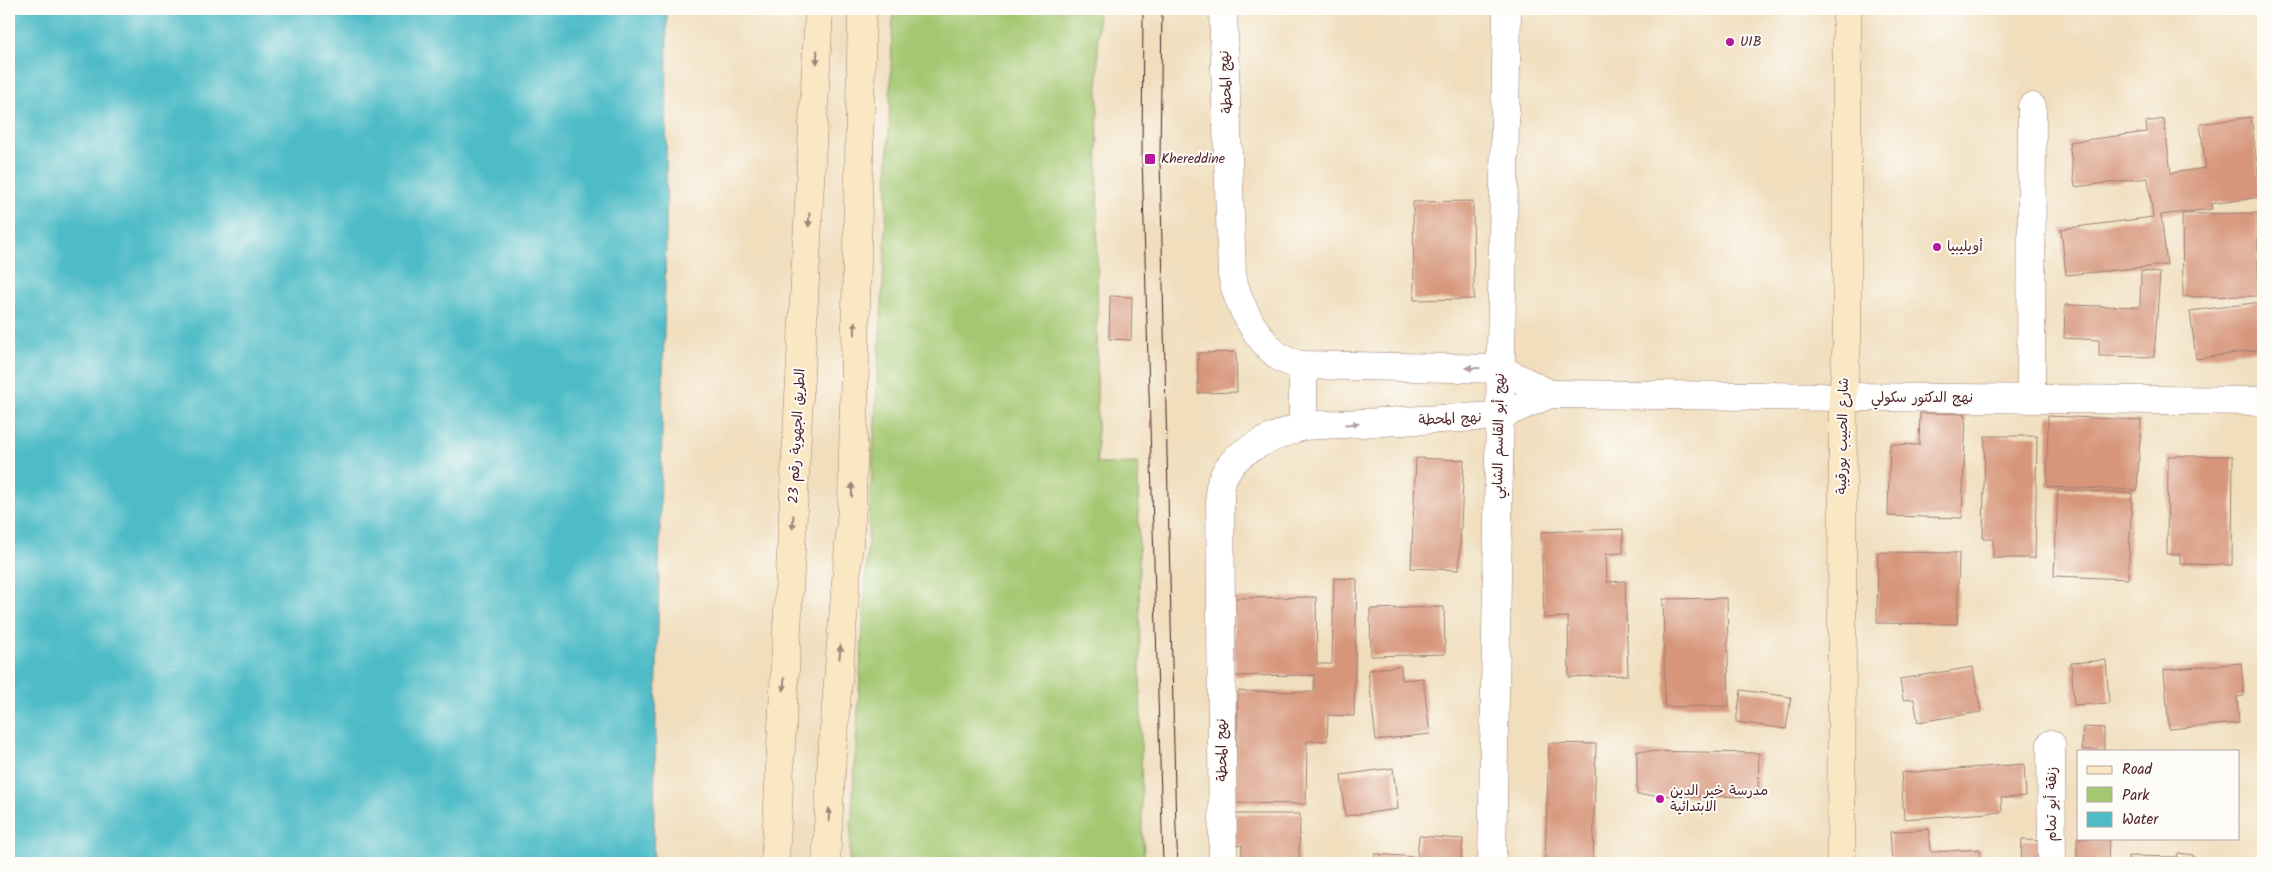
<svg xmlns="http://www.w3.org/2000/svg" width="2272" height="872" viewBox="0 0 2272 872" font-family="Kalam,'Playpen Sans Arabic',sans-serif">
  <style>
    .green { fill: #a4c872; stroke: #77744e }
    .water { fill: #4ebcc7; stroke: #4c6e79 }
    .building { fill: #d7967c }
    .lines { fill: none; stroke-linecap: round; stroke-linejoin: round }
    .minor-casing { stroke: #9d7e74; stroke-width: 29 }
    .secondary-casing { stroke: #9d7e74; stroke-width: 29 }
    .minor { stroke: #fff; stroke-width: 28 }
    .secondary { stroke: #fae7c3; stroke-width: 28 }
    .tram { stroke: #4a1f2b; stroke-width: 1 }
    .oneway { fill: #a28377 }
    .oneway2 { fill: #ae9aa0 }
    .poi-dot { fill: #b5179e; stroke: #fdfcf7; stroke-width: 2 }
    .labels { text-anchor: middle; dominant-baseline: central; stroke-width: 4; stroke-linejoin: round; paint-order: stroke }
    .poi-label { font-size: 14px; fill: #4a1f2b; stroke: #fdfcf7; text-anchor: start }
    .street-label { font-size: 14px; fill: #4a1f2b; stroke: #fdfcf7 }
  </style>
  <rect width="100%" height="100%" fill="#fdfcf7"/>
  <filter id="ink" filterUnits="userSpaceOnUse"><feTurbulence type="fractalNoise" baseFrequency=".02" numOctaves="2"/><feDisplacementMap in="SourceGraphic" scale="10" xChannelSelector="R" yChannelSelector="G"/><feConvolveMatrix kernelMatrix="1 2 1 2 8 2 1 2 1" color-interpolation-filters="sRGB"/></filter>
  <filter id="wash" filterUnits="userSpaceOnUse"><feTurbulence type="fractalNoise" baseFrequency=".0096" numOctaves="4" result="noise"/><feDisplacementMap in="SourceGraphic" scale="20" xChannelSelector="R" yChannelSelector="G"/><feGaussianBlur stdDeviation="1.12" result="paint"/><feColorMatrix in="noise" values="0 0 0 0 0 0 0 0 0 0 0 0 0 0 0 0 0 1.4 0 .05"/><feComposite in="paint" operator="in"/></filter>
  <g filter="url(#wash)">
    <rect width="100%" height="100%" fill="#f0debd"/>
    <!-- green -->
    <polygon class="green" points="893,9 1098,9 1097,464 1138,463 1142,830 1145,863 849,863 885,248"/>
    <!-- water -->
    <polygon class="water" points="9,9 667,9 666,239 653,863 9,863"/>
    <g id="blocks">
      <!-- building -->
      <g class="building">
        <polygon points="2251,117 2261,197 2211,204 2212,209 2161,215 2167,265 2066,275 2061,229 2153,217 2148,178 2075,187 2069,142 2147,132 2146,122 2164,119 2171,173 2206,168 2200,124"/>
        <polygon points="1473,201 1474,299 1414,300 1413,202"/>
        <polygon points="2257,213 2259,296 2183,297 2182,214"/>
        <polygon points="2141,271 2160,273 2154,357 2099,356 2099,340 2064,338 2065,305 2140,307"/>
        <polygon points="1110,296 1132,297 1131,340 1109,339"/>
        <polygon points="2262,302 2263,349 2196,359 2190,311"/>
        <polygon points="1236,352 1237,392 1198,393 1198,353"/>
        <polygon points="1920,413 1966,414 1962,518 1888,516 1890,444 1919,445"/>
        <polygon points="2048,416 2141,420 2137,490 2047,487"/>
        <polygon points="1985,436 2037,436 2035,558 1993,558 1993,539 1983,539"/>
        <polygon points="2168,456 2233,456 2232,565 2180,564 2180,554 2167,554"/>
        <polygon points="1416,458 1464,460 1459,570 1411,568"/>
        <polygon points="2058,490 2132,493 2128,579 2054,576"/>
        <polygon points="1623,529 1623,553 1606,554 1607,582 1625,581 1628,675 1569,677 1568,617 1544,618 1541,532"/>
        <polygon points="1878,552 1959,553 1957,624 1877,623"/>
        <polygon points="1334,578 1357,579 1354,716 1328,715 1327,741 1307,741 1306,804 1235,803 1238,691 1314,692 1314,675 1235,676 1233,598 1316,597 1317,664 1332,664"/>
        <polygon points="1727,598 1729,706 1665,707 1663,599"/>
        <polygon points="1444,607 1445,654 1371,656 1370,609"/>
        <polygon points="2106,660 2109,703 2074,705 2071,663"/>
        <polygon points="2241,663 2244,696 2237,697 2239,723 2169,729 2164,670"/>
        <polygon points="1401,666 1402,680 1423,678 1430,734 1376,740 1368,670"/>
        <polygon points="1973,667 1981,712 1918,722 1914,699 1903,700 1900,679"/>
        <polygon points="1741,690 1791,697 1786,729 1736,722"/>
        <polygon points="2083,727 2104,728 2104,750 2082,750"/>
        <polygon points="1549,743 1596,744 1593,863 1545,863"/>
        <polygon points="1637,751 1759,753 1758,797 1637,795"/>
        <polygon points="2024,764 2026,796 2001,798 2002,812 1904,819 1901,773"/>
        <polygon points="1393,768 1398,809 1345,816 1341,775"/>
        <polygon points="1223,814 1300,814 1299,862 1241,863 1242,845 1223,845"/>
        <polygon points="1929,829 1931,852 1980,849 1981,863 1892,863 1890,832"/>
        <polygon points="1419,836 1463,839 1461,863 1374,863 1375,854 1417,857"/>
        <polygon points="2077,838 2109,838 2108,863 2077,863"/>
        <polygon points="2022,840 2051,841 2050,863 2021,863"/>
        <polygon points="2178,853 2193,855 2193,863 2128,863 2128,856 2177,857"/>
      </g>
    </g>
  </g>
  <g filter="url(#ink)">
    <use href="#blocks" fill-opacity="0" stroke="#9d7e74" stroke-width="1"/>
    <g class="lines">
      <!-- minor casing -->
      <g class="minor-casing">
        <g id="minor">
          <path d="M1223,9L1232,275C1237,303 1257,341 1281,358C1288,362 1295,364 1303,365L1500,369L1550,394"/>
          <polyline points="1303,365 1303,426"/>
          <polyline points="2031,399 2032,107"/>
          <polyline points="2051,744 2052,863"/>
          <path d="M1223,863L1220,487C1228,450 1271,438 1303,426L1499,416L1550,394L2263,401"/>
          <polyline points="1492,863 1507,9"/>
        </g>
      </g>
      <!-- secondary casing -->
      <g class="secondary-casing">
        <g id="secondary">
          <polyline points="775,863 819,9"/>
          <polyline points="826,863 832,755 852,507 862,9"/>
          <polyline points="1841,863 1843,397 1847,340 1847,9"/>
        </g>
      </g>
      <!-- minor -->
      <use href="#minor" class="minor"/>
      <!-- secondary -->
      <use href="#secondary" class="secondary"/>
      <!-- tram -->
      <g class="tram">
        <polyline points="1143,9 1142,157 1163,863"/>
        <polyline points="1162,9 1160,159 1176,830 1178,863"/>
      </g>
    </g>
    <!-- one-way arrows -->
    <defs><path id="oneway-solid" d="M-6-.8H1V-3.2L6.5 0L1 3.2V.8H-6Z" transform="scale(1.25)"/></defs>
    <g class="oneway">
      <use href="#oneway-solid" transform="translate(817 57) rotate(92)"/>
      <use href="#oneway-solid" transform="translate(809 220) rotate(93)"/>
      <use href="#oneway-solid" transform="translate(855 328) rotate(-89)"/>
      <use href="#oneway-solid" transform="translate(852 490) rotate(-89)"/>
      <use href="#oneway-solid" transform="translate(793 522) rotate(93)"/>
      <use href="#oneway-solid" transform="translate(840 652) rotate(-85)"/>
      <use href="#oneway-solid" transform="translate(784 684) rotate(93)"/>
      <use href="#oneway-solid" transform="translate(829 815) rotate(-87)"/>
    </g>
    <g class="oneway2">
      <use href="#oneway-solid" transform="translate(1473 368) rotate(-179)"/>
      <use href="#oneway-solid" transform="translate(1352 424) rotate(-3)"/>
    </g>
  </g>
  <!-- markers -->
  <g class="poi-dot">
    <circle cx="1730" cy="42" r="5"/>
    <rect x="1144" y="153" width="12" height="12" rx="2.5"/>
    <circle cx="1937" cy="247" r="5"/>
    <circle cx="1660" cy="799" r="5"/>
  </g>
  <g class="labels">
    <!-- poi labels -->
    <g class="poi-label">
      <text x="1740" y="42">UIB</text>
      <text x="1161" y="159">Khereddine</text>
      <text x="1947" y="247">أويليبيا</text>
      <text x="1670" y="791">مدرسة خير الدين<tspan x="1670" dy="16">الابتدائية</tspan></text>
    </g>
    <!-- street labels -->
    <g class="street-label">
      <text transform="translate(1226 82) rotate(-93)">نهج المحطة</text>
      <text x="1922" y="398">نهج الدكتور سكولي</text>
      <text transform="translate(1450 419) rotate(-3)">نهج المحطة</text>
      <text transform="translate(797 436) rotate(-87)">الطريق الجهوية رقم 23</text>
      <text transform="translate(1499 436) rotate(-89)">نهج أبو القاسم الشابي</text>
      <text transform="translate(1843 436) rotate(-89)">شارع الحبيب بورقيبة</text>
      <text transform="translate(1222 750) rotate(-91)">نهج المحطة</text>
      <text transform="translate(2052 804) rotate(-90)">زنقة أبو تمام</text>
    </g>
  </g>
  <!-- margin -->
  <rect width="2272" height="872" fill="none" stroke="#fdfcf7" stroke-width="30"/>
  <!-- legend -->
  <rect x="2077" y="750" width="162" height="90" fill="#fdfcf7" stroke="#b5a4a5"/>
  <rect x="2087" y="766" width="25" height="8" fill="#fae7c3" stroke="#b5a4a5"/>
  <text x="2122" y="774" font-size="15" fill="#4a1f2b">Road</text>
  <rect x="2087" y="787" width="25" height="15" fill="#a4c872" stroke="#b5a4a5"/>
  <text x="2122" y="800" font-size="15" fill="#4a1f2b">Park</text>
  <rect x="2087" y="812" width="25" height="15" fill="#4ebcc7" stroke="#b5a4a5"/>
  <text x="2122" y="824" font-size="15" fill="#4a1f2b">Water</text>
</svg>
